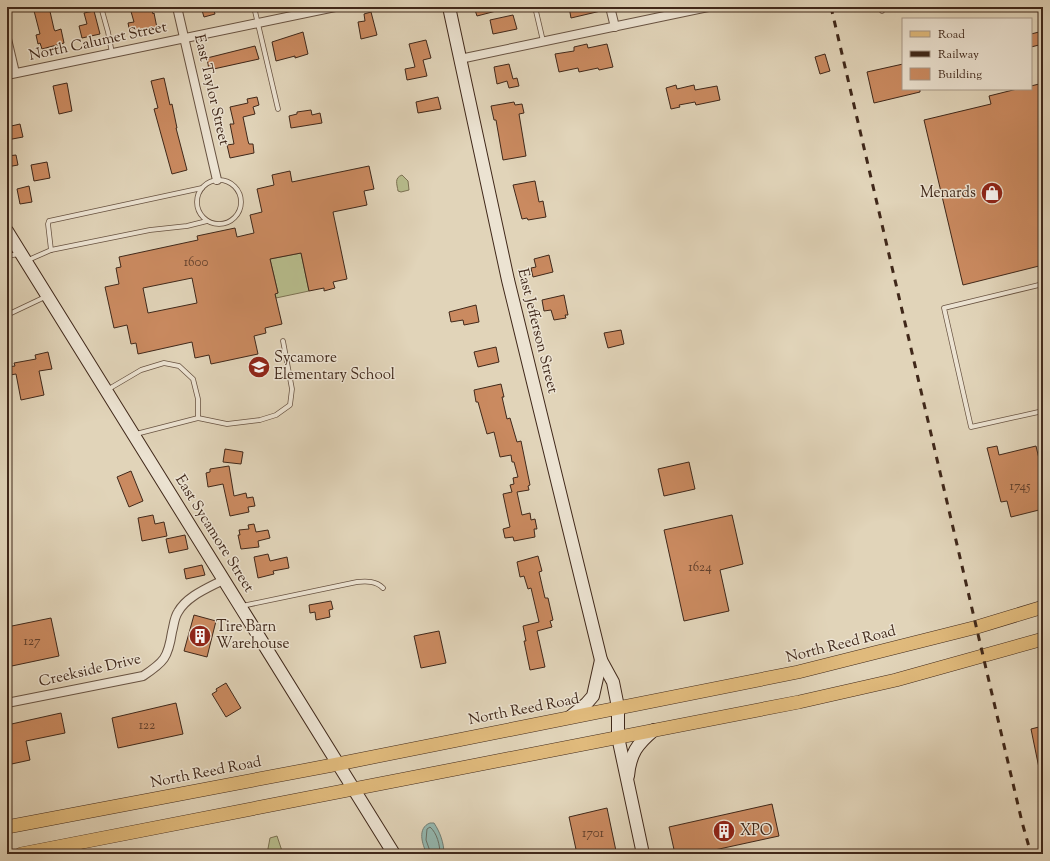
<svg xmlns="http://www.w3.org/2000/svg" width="1050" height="861" viewBox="0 0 1050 861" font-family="'Sorts Mill Goudy',serif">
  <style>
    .green { fill: #b7bc8c; stroke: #7c7253 }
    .water { fill: #94b8b0; stroke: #727e74 }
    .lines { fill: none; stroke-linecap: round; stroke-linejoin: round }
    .shore { stroke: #6a7065; stroke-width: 1 }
    .building { fill: #ca8a60; stroke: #40281a; fill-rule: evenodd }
    .lane-casing { stroke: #685342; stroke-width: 5.5 }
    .street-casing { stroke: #685342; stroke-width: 10 }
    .secondary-casing { stroke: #40281a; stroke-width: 14 }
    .primary-casing { stroke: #40281a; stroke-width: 14 }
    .lane { stroke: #ece3d2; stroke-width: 4 }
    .street { stroke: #ece3d2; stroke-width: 8 }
    .secondary { stroke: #ece3d2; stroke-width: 12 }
    .primary { stroke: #e0ba7c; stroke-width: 13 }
    .rail { stroke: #40281a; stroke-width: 3; stroke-dasharray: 7 7; stroke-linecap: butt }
    .labels { text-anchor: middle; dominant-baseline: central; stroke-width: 3; stroke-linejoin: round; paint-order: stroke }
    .number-label { font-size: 13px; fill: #62402c }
    .street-label { font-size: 15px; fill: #40281a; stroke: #ece3d2 }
    .poi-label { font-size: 15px; fill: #40281a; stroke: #ece3d2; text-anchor: start }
  </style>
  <rect width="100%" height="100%" fill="#e1d4b9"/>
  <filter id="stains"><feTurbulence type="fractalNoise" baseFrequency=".005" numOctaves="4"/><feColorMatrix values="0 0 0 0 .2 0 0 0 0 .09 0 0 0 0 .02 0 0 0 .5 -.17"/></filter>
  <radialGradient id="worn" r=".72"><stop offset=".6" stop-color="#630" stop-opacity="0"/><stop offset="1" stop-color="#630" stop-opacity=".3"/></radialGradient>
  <!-- green -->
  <g class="green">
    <path d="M402,175L408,181L409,190L401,192L398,191C397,184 394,178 402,175Z"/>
    <polygon points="301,253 309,291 276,298 275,294 278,293 270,259"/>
    <polygon points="277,836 283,854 267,854 270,838"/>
  </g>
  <!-- water -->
  <path class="water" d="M430,823H434C440,832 444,843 444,854H427C422,844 417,828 430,823Z"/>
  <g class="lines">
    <!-- shore -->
    <path class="shore" d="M431,854L426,840L427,829L430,827C437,833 440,845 440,854"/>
  </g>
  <!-- building -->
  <g class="building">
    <polygon points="33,7 49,7 54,29 55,31 61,29 64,43 42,49 40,43 38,44 36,35 40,34"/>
    <polygon points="137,7 151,7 153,14 154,13 157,28 130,33 128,23 134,22 130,8"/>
    <polygon points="201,7 213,7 215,14 204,17"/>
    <polygon points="474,7 500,7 500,10 477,16"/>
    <polygon points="569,7 605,7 605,10 571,18"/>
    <polygon points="94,11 100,34 82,38 79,26 87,24 84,13"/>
    <polygon points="371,12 377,35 361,39 358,22 365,21 364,14"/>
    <polygon points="513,15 517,29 493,34 490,20"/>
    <polygon points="1043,31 1043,44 1031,47 1031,34"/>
    <polygon points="303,32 308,54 295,58 295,56 276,61 272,42"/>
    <polygon points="426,40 431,58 423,60 427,76 407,80 405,69 415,67 409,44"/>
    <polygon points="587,44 588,48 607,44 613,67 599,70 598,68 579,72 578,68 559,72 555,54 574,51 574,47"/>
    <polygon points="255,46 259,59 209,70 207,58"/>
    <polygon points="825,54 830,71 820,74 815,57"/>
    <polygon points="509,64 513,79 517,78 519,86 509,88 507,81 497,84 494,67"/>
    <polygon points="903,64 903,89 920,89 920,92 874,103 867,72"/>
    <polygon points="164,78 170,105 172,104 177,128 176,128 187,170 172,174 154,109 158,108 151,81"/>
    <polygon points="67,83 72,111 59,114 53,86"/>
    <polygon points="1043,83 1043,265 963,285 924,120 991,104 989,96 1017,89 1031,89 1031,86"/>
    <polygon points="676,85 677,89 694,85 695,90 717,86 720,100 696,105 695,102 679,105 680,107 671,109 666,88"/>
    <polygon points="257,97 259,105 253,107 255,114 243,117 248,141 249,144 253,144 254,153 230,158 227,145 234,144 230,124 234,124 230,107 248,103 247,99"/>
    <polygon points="438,97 441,109 418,113 416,102"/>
    <polygon points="514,102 515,105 522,104 524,113 519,114 526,156 503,160 496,120 494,120 491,106"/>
    <polygon points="311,110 312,115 320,113 322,123 291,128 289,116 297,114 297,112"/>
    <polygon points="20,124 23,137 7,140 7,127"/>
    <polygon points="16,155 18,165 7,167 7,156"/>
    <polygon points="47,162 50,178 34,181 31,165"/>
    <path d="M369,166L374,189L364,191L367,205L333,212L347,279L333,282L335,288L324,291V288L309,291L301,253L270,259L278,293L275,294L282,324L265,328L266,333L254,336L258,354L211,364L209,355L195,358L192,342L138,354L136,343L131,344L127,325L114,328L105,287L119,284L116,268L121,267L119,257L198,240L197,236L235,228L237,237L254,233L250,215L262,212L257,189L274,185L272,175L290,171L292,182ZM192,278L197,303L148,313L143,288Z"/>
    <polygon points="535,181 539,202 543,201 546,217 528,220 527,218 522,219 513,185"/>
    <polygon points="29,186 32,202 20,204 17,189"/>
    <polygon points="549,255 553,272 533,277 531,268 536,267 534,259"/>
    <polygon points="564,295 568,315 565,315 566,318 554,320 551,310 544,311 542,300"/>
    <polygon points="476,305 479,322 464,325 463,320 451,322 449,312"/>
    <polygon points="621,330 624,344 608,348 604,333"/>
    <polygon points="496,347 499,362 478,367 474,352"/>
    <polygon points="48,352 52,369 39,371 44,395 21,400 16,374 10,375 8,367 15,366 14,363 36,359 35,355"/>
    <polygon points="501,384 504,397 502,397 507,419 510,418 517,442 521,441 530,485 528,486 529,490 517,492 522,515 530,513 531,520 535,519 537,529 534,529 535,537 514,541 513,537 505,538 503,529 510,527 503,494 512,492 510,485 514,484 513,478 518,477 514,462 512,462 511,455 500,457 494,432 487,434 478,402 476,402 474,390"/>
    <polygon points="997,446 999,455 1036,446 1043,476 1043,509 1011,517 1007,501 1001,502 987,448"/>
    <polygon points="225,449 243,452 241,464 223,462"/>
    <polygon points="689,462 695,489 664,496 658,469"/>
    <polygon points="229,466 234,496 246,493 247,498 253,497 255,506 248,507 249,512 230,516 223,484 208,487 206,473 210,472 210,469"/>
    <polygon points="131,471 143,501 129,507 117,477"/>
    <polygon points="153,515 155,524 164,522 167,536 142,541 138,518"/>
    <polygon points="732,515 743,564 720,570 729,611 684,621 664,530"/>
    <polygon points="254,524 256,532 268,530 270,538 258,541 259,547 241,549 238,535 240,535 239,530 249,529 248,525"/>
    <polygon points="185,535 188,549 169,553 166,539"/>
    <polygon points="268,554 270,561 287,557 289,568 273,571 274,574 258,578 254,557"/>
    <polygon points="538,556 542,571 539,572 545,598 548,598 553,620 550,621 552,627 537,631 545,667 530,670 524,641 526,641 523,626 539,622 531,588 528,589 524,576 520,577 517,562"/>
    <polygon points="202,565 205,575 186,579 184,569"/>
    <polygon points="331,601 333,609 329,610 330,617 316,620 315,612 310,613 309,605"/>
    <polygon points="194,615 216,621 207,657 184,651"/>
    <polygon points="51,618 59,656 7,667 7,627"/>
    <polygon points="439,631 446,663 421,668 414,636"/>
    <polygon points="226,683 241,708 226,717 212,694 217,691 216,689"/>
    <polygon points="176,703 183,734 118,748 112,718"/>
    <polygon points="61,713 65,733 26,741 30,760 7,765 7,725"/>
    <polygon points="1043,726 1043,767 1039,768 1031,729"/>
    <polygon points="772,804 779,836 696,854 675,854 669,827"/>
    <polygon points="607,808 616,851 601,854 577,854 569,817"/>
  </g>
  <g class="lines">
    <!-- lane casing -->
    <g class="lane-casing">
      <g id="lane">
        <polyline points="101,7 108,32 112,53"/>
        <polyline points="254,7 278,109"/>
        <polyline points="535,7 543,41"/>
        <polyline points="882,7 882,11"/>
        <circle cx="219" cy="202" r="22"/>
        <polyline points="51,250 48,224 49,221 202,188"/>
        <polyline points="7,256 19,254"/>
        <polyline points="26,261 51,250 150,230 187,226 207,221"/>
        <polyline points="1043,284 944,308 971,427 1043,411"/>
        <polyline points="7,315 45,297"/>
        <polyline points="107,390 141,370 164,363 179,366 193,379 198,399 198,418"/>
        <polyline points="136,434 198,418 227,424 260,420 276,415 290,405 292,389 283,341"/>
        <path d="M242,606L357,582C367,581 376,581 383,588"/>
      </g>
    </g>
    <!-- street casing -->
    <g class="street-casing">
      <g id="street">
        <polyline points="177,7 217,180"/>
        <polyline points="610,7 615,27"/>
        <polyline points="7,39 15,73"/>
        <polyline points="460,59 708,7"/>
        <polyline points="7,75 335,7"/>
        <path d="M7,703L143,676C164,662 168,658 172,632C174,625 174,618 178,612C187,596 208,588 223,580"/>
      </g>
    </g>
    <!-- secondary casing -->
    <g class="secondary-casing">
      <g id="secondary">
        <polyline points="449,7 508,280 601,660 613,682 618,707 618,737 643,854"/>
        <polyline points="7,231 394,854"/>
        <polyline points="570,717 586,704 593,696 601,660"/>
        <path d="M628,776C630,754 637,744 654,730"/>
      </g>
    </g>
    <!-- primary casing -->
    <g class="primary-casing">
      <g id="primary">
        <polyline points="7,827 338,764 798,672 977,627 1043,607"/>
        <polyline points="21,854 799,702 896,680 1043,639"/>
      </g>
    </g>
    <!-- lane -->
    <use href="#lane" class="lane"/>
    <!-- street -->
    <use href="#street" class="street"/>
    <!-- secondary -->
    <use href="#secondary" class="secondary"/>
    <!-- primary -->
    <use href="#primary" class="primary"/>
    <!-- rail -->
    <polyline class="rail" points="831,7 1022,822 1031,854"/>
  </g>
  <!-- icons -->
  <defs>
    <g id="shop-disc" transform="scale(1.15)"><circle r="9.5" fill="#8f2418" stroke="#ece3d2"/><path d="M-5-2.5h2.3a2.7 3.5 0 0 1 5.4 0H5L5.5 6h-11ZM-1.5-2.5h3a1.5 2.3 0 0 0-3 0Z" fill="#fff"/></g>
    <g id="school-disc" transform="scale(1.15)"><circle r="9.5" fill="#8f2418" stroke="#ece3d2"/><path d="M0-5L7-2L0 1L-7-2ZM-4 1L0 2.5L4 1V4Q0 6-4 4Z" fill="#fff"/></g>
    <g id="building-disc" transform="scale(1.15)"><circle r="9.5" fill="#8f2418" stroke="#ece3d2"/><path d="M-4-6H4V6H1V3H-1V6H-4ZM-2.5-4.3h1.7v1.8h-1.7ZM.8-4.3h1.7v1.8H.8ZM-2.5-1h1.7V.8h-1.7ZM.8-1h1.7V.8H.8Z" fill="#fff"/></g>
  </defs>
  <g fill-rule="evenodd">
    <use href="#shop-disc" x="992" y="193"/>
    <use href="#school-disc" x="259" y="367"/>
    <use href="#building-disc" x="200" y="636"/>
    <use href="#building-disc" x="724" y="831"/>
  </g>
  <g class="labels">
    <!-- number labels -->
    <g class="number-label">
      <text x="196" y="263">1600</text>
      <text x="1020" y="487">1745</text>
      <text x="700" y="568">1624</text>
      <text x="32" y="642">127</text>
      <text x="147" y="726">122</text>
      <text x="593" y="834">1701</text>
    </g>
    <!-- street labels -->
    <g class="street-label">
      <text transform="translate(98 42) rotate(-12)">North Calumet Street</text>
      <text transform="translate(211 90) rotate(77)">East Taylor Street</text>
      <text transform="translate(537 331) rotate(76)">East Jefferson Street</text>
      <text transform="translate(214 534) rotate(58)">East Sycamore Street</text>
      <text transform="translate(841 645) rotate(-14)">North Reed Road</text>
      <text transform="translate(90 671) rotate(-13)">Creekside Drive</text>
      <text transform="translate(524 710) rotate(-11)">North Reed Road</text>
      <text transform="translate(206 773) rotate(-11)">North Reed Road</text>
    </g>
    <!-- poi labels -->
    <g class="poi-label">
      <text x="976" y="193" text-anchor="end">Menards</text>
      <text x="274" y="358">Sycamore<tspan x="274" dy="17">Elementary School</tspan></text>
      <text x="216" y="627">Tire Barn<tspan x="216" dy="17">Warehouse</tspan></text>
      <text x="740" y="831">XPO</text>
    </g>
  </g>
  <!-- margin -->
  <rect width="1050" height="861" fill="none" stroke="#e1d4b9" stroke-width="24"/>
  <rect x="8" y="8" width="1034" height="845" fill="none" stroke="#40281a" stroke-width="2"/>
  <rect x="12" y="12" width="1026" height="837" fill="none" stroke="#40281a"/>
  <!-- legend -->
  <rect x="902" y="18" width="130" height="72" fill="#ece3d2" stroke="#a79888"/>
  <rect x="910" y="31" width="20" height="6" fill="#e0ba7c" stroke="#a79888"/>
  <text x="938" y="38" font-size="12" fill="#40281a">Road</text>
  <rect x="910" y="51" width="20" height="6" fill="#40281a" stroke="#a79888"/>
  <text x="938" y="58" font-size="12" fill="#40281a">Railway</text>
  <rect x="910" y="68" width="20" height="12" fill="#ca8a60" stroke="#a79888"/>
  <text x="938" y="78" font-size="12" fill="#40281a">Building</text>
  <rect width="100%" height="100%" filter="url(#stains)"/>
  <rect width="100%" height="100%" fill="url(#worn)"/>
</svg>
